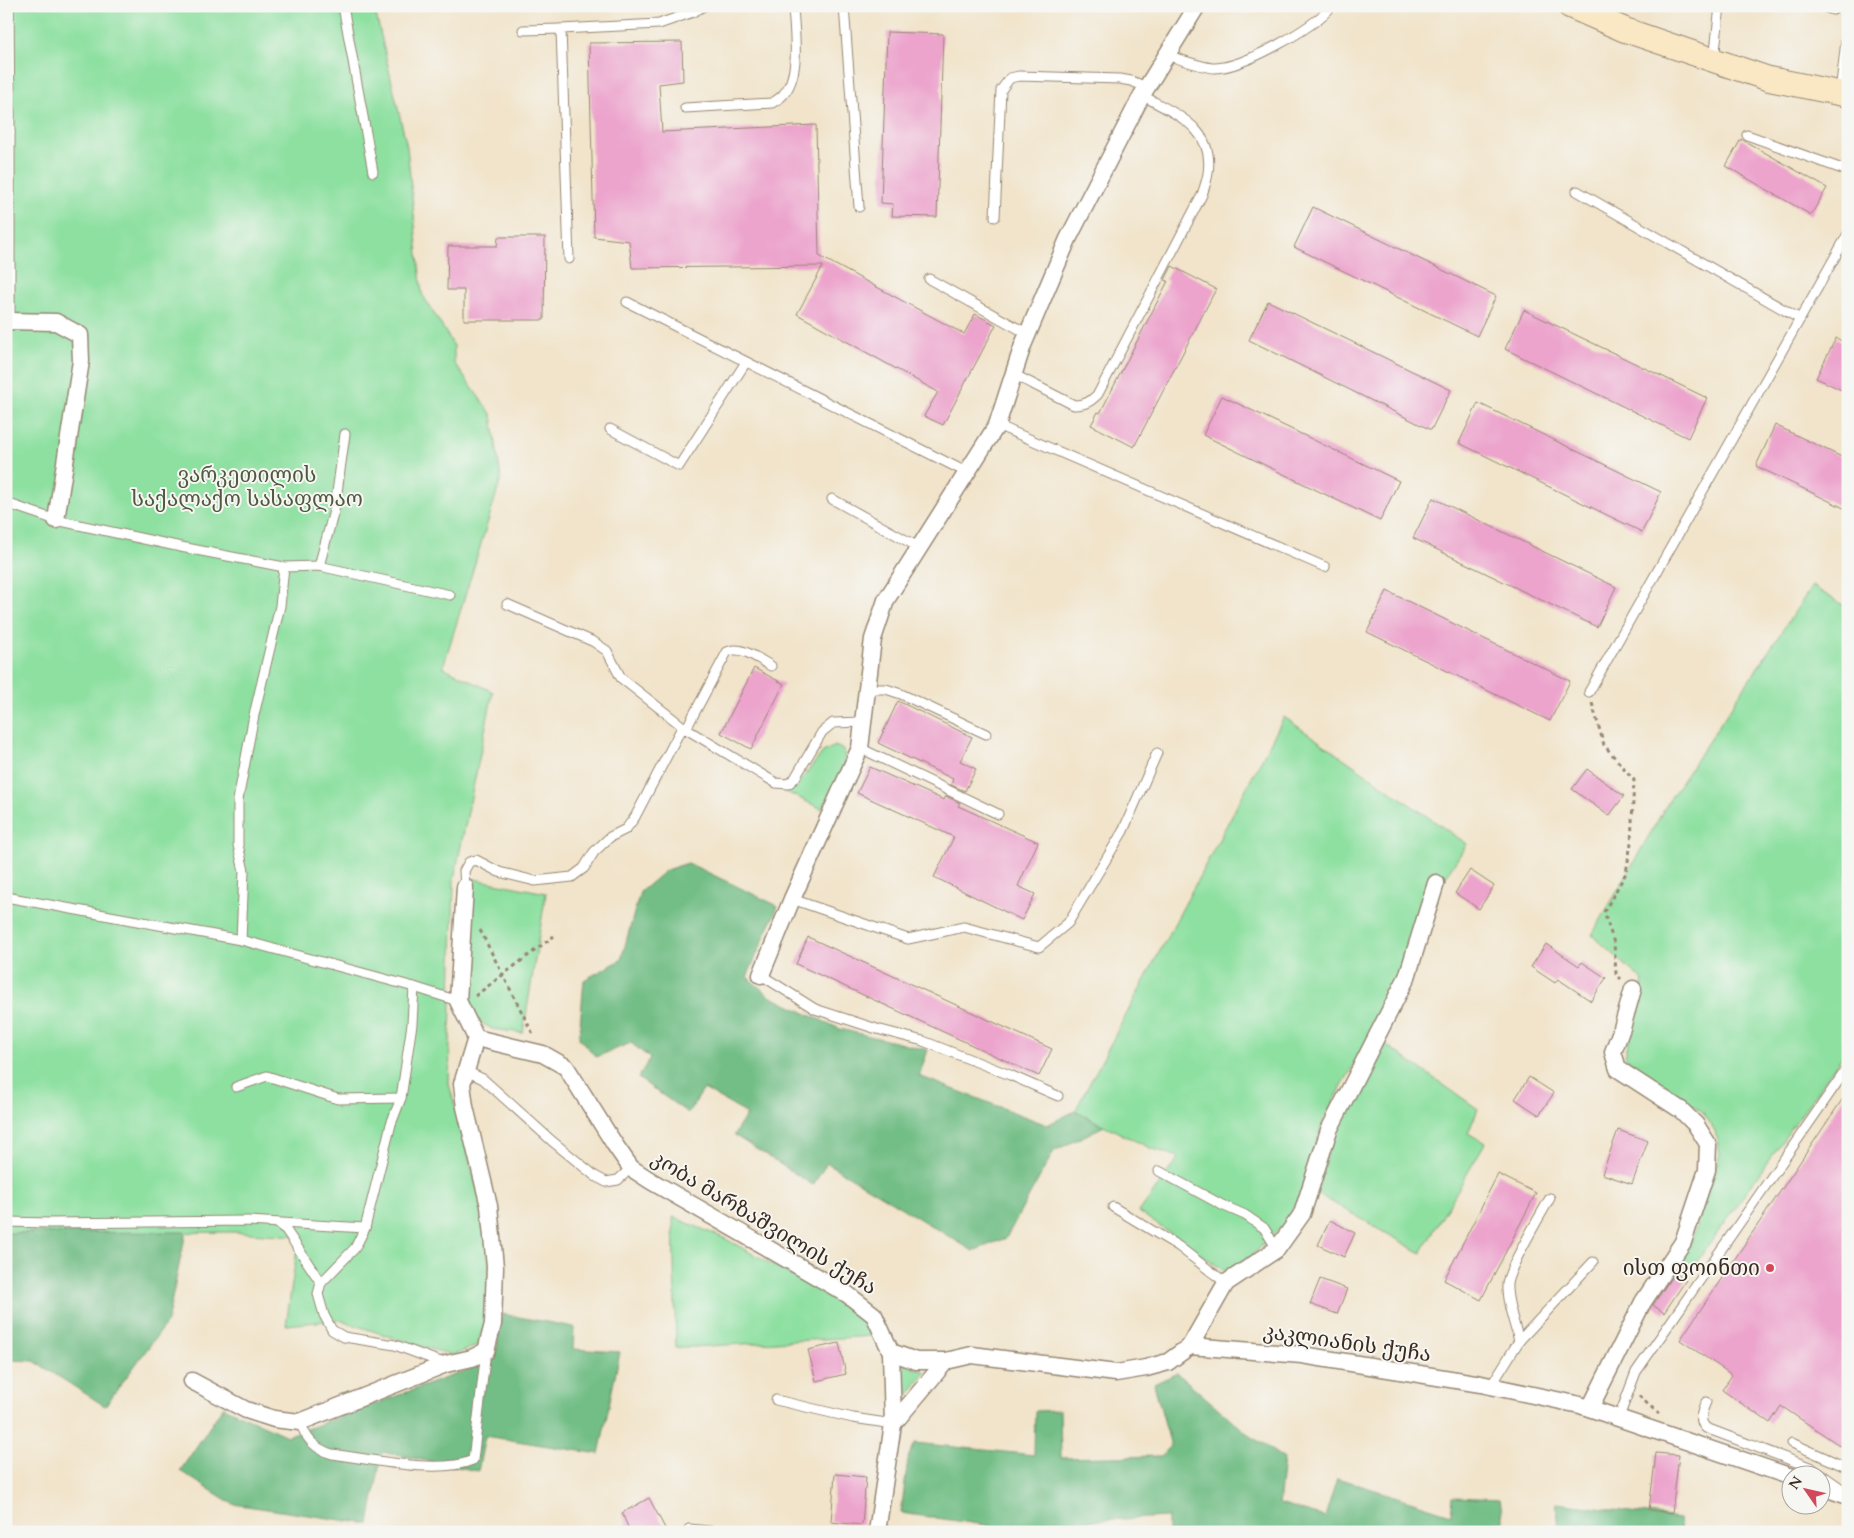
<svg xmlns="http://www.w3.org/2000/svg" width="1854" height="1538" viewBox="0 0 1854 1538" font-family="Cardo,'Noto Serif Georgian',serif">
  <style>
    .green { fill: #8de0a0; stroke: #64855f }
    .forest { fill: #72be86; stroke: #567452 }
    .building { fill: #eca3cc }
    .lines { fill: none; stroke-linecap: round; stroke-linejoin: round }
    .lane-casing { stroke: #968774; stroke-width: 11 }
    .street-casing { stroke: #968774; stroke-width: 19 }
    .secondary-casing { stroke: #968774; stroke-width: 26 }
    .path { stroke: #968774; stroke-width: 3; stroke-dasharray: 4 4; stroke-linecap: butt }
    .lane { stroke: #fff; stroke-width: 9 }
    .street { stroke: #fff; stroke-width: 16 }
    .secondary { stroke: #fae7c3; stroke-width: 24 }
    .poi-dot { fill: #d1495b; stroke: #f6f6f2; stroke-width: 2 }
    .labels { text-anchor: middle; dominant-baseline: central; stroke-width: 4; stroke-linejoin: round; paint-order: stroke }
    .park-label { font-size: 21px; fill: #50583e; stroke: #f6f6f2 }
    .street-label { font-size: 21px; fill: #3b2a1e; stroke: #f6f6f2 }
    .poi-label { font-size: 21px; fill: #3b2a1e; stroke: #f6f6f2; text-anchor: end }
  </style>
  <rect width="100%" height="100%" fill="#f6f6f2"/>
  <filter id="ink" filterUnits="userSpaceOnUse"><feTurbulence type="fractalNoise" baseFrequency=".02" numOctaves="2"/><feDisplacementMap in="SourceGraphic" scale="10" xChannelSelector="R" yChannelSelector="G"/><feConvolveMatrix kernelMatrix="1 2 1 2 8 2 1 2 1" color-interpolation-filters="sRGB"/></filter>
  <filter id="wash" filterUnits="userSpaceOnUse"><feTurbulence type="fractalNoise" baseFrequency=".0096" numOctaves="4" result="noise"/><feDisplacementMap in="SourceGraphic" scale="20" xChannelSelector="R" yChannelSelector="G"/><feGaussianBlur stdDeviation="1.12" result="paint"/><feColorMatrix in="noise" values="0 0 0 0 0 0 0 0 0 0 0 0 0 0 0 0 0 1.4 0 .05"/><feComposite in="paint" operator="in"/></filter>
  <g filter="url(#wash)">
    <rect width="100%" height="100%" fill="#f1e4cb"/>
    <!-- green -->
    <g class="green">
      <polygon points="6,6 374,6 407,147 422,294 454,346 454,363 492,415 501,479 443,667 493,692 454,879 449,1084 481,1203 489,1266 485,1324 477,1346 453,1355 416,1345 339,1320 286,1325 299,1236 233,1232 30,1234 6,1233"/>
      <polygon points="1812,586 1848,608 1848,1048 1689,1273 1674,1263 1691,1242 1720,1154 1715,1131 1703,1112 1634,1066 1625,1056 1643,981 1592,935 1670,799"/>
      <polygon points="1284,717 1467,844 1445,878 1433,873 1400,976 1369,1037 1324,1119 1299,1197 1286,1223 1252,1255 1228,1273 1139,1212 1179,1157 1150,1148 1075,1111"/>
      <polygon points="835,746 844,750 845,763 822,809 784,791 799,782 823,752"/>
      <polygon points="474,879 546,893 523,1033 492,1029 480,1022 466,1001"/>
      <polygon points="1382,1042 1478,1109 1468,1133 1485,1143 1421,1253 1316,1193 1333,1135"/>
      <polygon points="673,1217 724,1238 834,1299 860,1318 874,1336 676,1348"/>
      <polygon points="900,1363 926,1372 901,1404"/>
    </g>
    <!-- forest -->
    <g class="forest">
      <polygon points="688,863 778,906 747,977 771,997 840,1029 928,1050 919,1076 1047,1125 1075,1111 1104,1126 1054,1151 1006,1238 973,1251 827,1163 813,1185 734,1135 747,1114 704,1089 688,1113 638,1078 650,1058 631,1043 596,1057 579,1038 584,980 621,960 640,892 666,870"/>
      <polygon points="186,1232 167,1322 105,1406 34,1361 6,1360 6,1233"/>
      <polygon points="502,1314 574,1327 573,1349 620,1352 599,1454 485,1436 478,1471 382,1452 369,1524 233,1504 180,1471 223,1407 287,1436 495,1360"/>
      <polygon points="1177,1373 1248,1434 1284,1459 1279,1504 1325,1517 1337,1478 1451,1514 1453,1497 1500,1499 1505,1532 1168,1532 1168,1517 1076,1521 1075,1532 993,1532 993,1526 901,1513 908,1459 915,1443 1034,1455 1035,1411 1060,1410 1061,1458 1161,1456 1171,1446 1154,1384"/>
      <polygon points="1556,1503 1679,1518 1681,1532 1558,1532"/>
    </g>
    <g id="blocks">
      <!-- building -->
      <g class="building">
        <polygon points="887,32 943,34 937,217 892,216 893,204 881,203"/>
        <polygon points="682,42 683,81 659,84 662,132 816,125 819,256 964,334 975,314 996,325 943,425 924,416 938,392 797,314 823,266 632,268 629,241 594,237 589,43"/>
        <polygon points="1741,139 1827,188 1811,215 1726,166"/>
        <polygon points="1313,207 1496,296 1477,336 1294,247"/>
        <polygon points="498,237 545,237 544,320 464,320 464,290 447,290 448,246 497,246"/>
        <polygon points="1172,266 1216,289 1134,447 1091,425 1098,412 1100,413 1168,281 1165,280"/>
        <polygon points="1268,301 1451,390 1431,430 1249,340"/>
        <polygon points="1524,310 1707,398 1688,438 1505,349"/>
        <polygon points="1836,338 1848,344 1848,393 1816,378"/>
        <polygon points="1222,396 1399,481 1380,521 1203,435"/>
        <polygon points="1478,403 1661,492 1642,532 1459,443"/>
        <polygon points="1775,425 1848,460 1848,510 1756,466"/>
        <polygon points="1433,498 1616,587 1597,627 1413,538"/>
        <polygon points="1387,591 1570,681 1550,721 1367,632"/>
        <polygon points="754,668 784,684 751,749 721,733"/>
        <polygon points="898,701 972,737 960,761 976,769 965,791 951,785 953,779 878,743"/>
        <polygon points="870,767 944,800 946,796 960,803 958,806 1038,842 1018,886 1035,894 1022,920 934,877 954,837 857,793"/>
        <polygon points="1587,769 1624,796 1609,816 1572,789"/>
        <polygon points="1470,870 1494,886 1479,909 1455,893"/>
        <polygon points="808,937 1052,1049 1039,1076 796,964"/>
        <polygon points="1546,944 1579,966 1582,962 1606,978 1591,1001 1558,979 1555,983 1531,967"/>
        <polygon points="1529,1077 1554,1093 1539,1115 1515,1099"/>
        <polygon points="1848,1091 1848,1451 1781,1406 1770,1423 1722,1390 1732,1375 1680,1340"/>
        <polygon points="1618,1130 1648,1141 1632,1184 1602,1174"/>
        <polygon points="1498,1174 1536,1193 1481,1300 1444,1280"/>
        <polygon points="1330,1220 1355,1233 1344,1257 1318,1245"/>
        <polygon points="1675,1272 1686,1280 1664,1313 1653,1305"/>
        <polygon points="1320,1279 1347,1289 1337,1314 1310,1304"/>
        <polygon points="839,1343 846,1374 816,1381 808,1350"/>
        <polygon points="1656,1453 1679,1455 1672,1513 1649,1510"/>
        <polygon points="835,1474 866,1477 862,1525 831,1522"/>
        <polygon points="649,1498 667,1532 630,1532 622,1513"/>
      </g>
    </g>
  </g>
  <g filter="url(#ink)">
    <use href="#blocks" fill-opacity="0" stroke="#968774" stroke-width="1"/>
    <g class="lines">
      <!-- lane casing -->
      <g class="lane-casing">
        <g id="lane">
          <polyline points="9,6 10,133"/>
          <polyline points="343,6 373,172"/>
          <polyline points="844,6 859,207"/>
          <polyline points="1822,6 1833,10"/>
          <polyline points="523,30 561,29"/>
          <path d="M1167,55C1179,59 1204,68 1215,68C1245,67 1313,28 1332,6"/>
          <polyline points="1714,60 1720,6"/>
          <polyline points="1840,93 1848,23"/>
          <path d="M685,108L772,103C775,101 779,99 782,96C802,76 794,32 793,6"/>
          <polyline points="6,134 10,133 10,321"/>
          <polyline points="1747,135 1848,171"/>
          <polyline points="1577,191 1800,319"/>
          <polyline points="995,217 1001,90 1010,78 1019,76 1120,79 1131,81 1147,87"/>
          <polyline points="569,259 561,29 659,24 693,12 704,6"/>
          <polyline points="929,279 1028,334"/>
          <polyline points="627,302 968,473"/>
          <path d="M1013,374L1074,405C1085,405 1090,402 1098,394L1202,195C1204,188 1207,181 1208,173C1215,127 1174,114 1142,95"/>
          <polyline points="997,425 1325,567"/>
          <polyline points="610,429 679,466 746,362"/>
          <polyline points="832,499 920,548"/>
          <polyline points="6,503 56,520 181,547 284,567 319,566 450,595"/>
          <polyline points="319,566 335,507 345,434"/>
          <path d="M507,604L594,642L607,651L621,678L686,729L727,652C742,645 758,659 771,666"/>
          <polyline points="866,689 886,689 901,694 986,734"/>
          <polyline points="1589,692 1848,234"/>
          <polyline points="860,748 998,814"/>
          <polyline points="465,887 464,871 469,862 476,860 499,872 535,881 572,877 584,868 594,852 610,837 626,829 635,817 680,731 686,729 776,783 788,784 795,778 822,732 833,723 863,722"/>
          <polyline points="6,897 241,940 414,987 458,1001"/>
          <polyline points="792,899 908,939 964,927 1039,947 1068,923 1123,831 1157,753"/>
          <polyline points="241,940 244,871 238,845 238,800 254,715 280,606 284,567"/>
          <polyline points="761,975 815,1009 877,1029 923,1041 1010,1075 1058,1096"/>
          <polyline points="466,1071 483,1079 552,1141 595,1176 606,1182 618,1180 631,1168"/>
          <polyline points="236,1087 267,1076 338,1099 401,1098"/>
          <polyline points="1159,1171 1222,1205 1245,1215 1264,1228 1277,1249"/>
          <polyline points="1113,1207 1178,1246 1226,1283"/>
          <polyline points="6,1222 50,1223 248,1221 365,1228 391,1124 401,1098 412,1024 414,987"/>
          <polyline points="278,1224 286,1230 321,1283"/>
          <polyline points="365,1228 355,1248 321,1283 318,1294 324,1315 332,1330 344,1337 395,1345 446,1364"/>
          <polyline points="1519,1341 1593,1262"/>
          <path d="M1491,1386L1519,1341C1515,1325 1506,1301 1507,1284C1509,1267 1540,1216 1550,1198"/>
          <polyline points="776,1400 853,1418 893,1424"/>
          <path d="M1706,1402C1702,1411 1698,1420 1706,1428L1812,1468L1842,1489"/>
          <polyline points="1619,1417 1636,1372 1848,1067"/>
          <path d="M300,1422C306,1439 315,1449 332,1454C370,1459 439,1475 473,1460L486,1351"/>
          <polyline points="1792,1443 1848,1468"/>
          <polyline points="689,1529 719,1532"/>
        </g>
      </g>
      <!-- street casing -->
      <g class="street-casing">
        <g id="street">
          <polyline points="6,321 56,322 80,335 81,361 56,520"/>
          <polyline points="465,887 458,1001 476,1038 543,1054 566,1067 615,1145 631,1168 651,1181 847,1294 874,1315 891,1352 893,1424 877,1532"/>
          <polyline points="761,975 792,899 860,748 873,639 886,600 997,425 1023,345 1068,239 1142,95 1197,6"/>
          <polyline points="1190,1346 1226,1283 1277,1249 1302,1214 1329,1130 1407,977 1436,883"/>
          <polyline points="891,1352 916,1361 946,1361 972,1355 1116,1373 1146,1368 1168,1362 1190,1346 1302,1355 1481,1384 1580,1405 1792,1477"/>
          <polyline points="192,1381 246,1410 274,1419 300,1422 446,1364 472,1358 486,1351 493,1324 495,1267 489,1206 465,1107 462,1084 476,1038"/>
          <polyline points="1590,1408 1643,1302 1683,1242 1707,1170 1708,1144 1696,1125 1681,1110 1618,1069 1613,1052 1622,1028 1633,989"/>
          <polyline points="893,1424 946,1361"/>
          <polyline points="1822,1487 1848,1496"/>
        </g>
      </g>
      <!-- secondary casing -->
      <g class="secondary-casing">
        <polyline id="secondary" points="1570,6 1625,30 1769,79 1848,95"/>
      </g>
      <!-- path -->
      <g class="path">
        <polyline points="1592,703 1604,745 1634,780 1631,843 1626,873 1604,912 1614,943 1616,974 1621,979"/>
        <polyline points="480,930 534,1036"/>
        <polyline points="475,996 554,936"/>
        <polyline points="1639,1396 1659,1414"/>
      </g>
      <!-- lane -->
      <use href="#lane" class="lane"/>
      <!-- street -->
      <use href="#street" class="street"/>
      <!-- secondary -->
      <use href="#secondary" class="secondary"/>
    </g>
  </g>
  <!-- markers -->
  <circle class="poi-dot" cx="1770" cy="1268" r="5"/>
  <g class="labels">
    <!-- park labels -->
    <g class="park-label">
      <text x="247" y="475">ვარკეთილის<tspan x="247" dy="24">საქალაქო სასაფლაო</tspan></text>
    </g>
    <!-- street labels -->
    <g class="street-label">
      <text transform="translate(764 1223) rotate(31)">კობა მარზაშვილის ქუჩა</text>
      <text transform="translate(1347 1343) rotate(8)">კაკლიანის ქუჩა</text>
    </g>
    <!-- poi labels -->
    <g class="poi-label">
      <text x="1760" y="1268">ისთ ფოინთი</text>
    </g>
  </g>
  <!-- margin -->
  <rect width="1854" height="1538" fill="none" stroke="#f6f6f2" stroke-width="25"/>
  <!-- north arrow -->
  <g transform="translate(1806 1490) rotate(304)"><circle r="24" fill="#f6f6f2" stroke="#aba49d"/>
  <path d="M0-4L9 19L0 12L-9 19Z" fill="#d1495b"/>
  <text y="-8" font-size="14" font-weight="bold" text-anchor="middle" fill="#3b2a1e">N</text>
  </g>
</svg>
